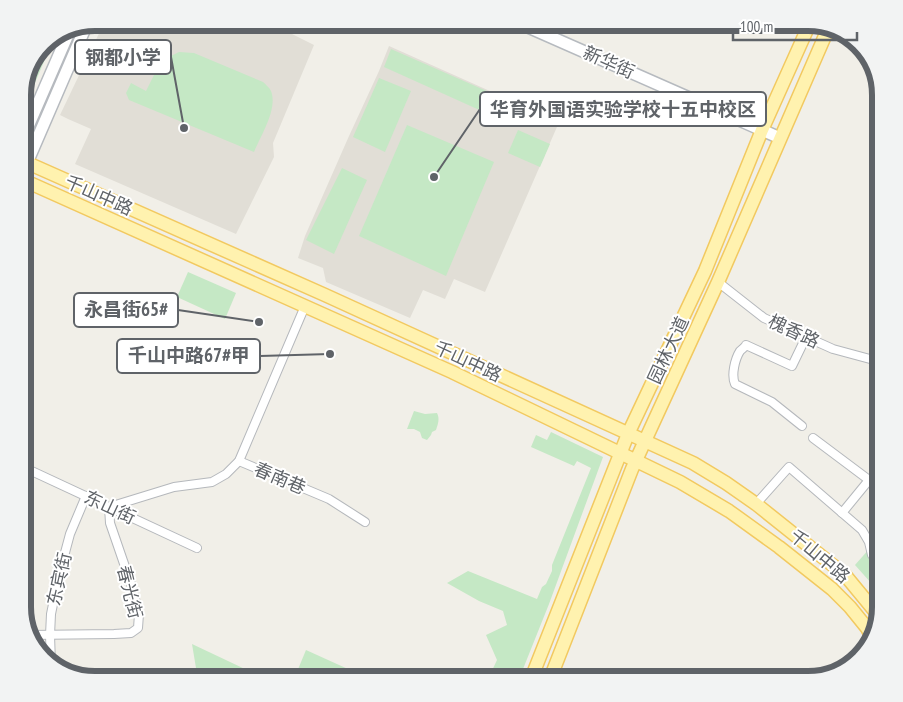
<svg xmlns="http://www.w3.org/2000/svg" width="903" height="702" viewBox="0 0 903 702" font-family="'PT Sans Narrow','Noto Sans SC',sans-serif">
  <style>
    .education { fill: #e1ded6 }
    .green { fill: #c5e8c5 }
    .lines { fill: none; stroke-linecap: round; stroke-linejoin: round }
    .street-casing { stroke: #b5b8bc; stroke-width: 10 }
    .secondary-casing { stroke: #b6babf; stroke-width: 14 }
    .primary-casing { stroke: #f2c960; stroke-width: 15 }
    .street { stroke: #fff; stroke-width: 8 }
    .secondary { stroke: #fff; stroke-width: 11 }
    .primary { stroke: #fff2af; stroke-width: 12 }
    .labels { text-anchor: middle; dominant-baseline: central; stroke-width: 4; stroke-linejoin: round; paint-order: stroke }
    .street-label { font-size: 18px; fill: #5f6368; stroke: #fff }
    .rim { fill: none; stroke: #5f6368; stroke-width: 6 }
    .leader { fill: none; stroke: #5f6368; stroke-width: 2 }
    .callout-dot { fill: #5f6368; stroke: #fff; stroke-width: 2 }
    .callout { fill: #fff; stroke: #5f6368; stroke-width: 2 }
    .callout-label { font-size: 19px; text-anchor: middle; font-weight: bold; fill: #5f6368 }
  </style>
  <rect width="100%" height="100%" fill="#f1efe8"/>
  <!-- education -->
  <g class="education">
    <polygon points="104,23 284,23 282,29 314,45 273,143 274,157 236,234 75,164 91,129 68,119 60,115"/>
    <polygon points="389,46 517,103 560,120 485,292 454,279 445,299 423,290 410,318 326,282 323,268 298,258 305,236 349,136 379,71"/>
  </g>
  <!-- green -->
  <g class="green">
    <polygon points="54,38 23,111 23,90 47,41"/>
    <polygon points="391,49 514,103 506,122 384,67"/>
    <path d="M179,52L194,53L263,82C266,85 269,87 271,91C278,109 261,135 254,152L129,100L126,93L131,83L146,91L161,61Z"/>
    <polygon points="379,78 411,91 385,152 353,137"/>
    <polygon points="407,125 494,162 446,276 359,236"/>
    <polygon points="518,130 550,144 540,167 508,153"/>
    <polygon points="342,168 367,180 334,254 306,240"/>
    <polygon points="188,272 236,293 225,319 177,297"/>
    <path d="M414,411L425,414L437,413C440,419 438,424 436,430L432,432L431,435L427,440L422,438L420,432L414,429H407Z"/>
    <polygon points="551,432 603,457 549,604 519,679 488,679 497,660 486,635 507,625 503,611 479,601 447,583 468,571 537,599 542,587 546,584 552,571 552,565 591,468 577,461 574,466 531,447 536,435 547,440"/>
    <polygon points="870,548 880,559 880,593 855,565"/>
    <polygon points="192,644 266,679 217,679 208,676 197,674"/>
    <polygon points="306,650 370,679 294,679"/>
  </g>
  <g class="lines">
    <!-- street casing -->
    <g class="street-casing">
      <g id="street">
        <polyline points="718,282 764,318 833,349 870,359 880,360"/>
        <path d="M802,426L772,402L735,384C731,375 735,359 740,351C740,351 746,346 746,345L792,366L806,337"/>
        <polyline points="813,438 869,480 880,484"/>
        <polyline points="239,461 329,499 365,522"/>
        <polyline points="23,467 197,548"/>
        <polyline points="756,504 789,467 862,530 869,542 872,555 880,563"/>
        <polyline points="842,513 869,480"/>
        <polyline points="29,635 114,634 131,633 138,628 139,614 131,584 110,523 109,507 174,487 212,482 226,474 239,461 305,306"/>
        <polyline points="51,664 50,635 51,614 59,575 70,534 86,496"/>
      </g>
    </g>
    <!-- secondary casing -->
    <g class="secondary-casing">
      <g id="secondary">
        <polyline points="519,23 780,138"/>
        <polyline points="23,138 69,32"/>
        <polyline points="23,172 86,26"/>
      </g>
    </g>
    <!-- primary casing -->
    <g class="primary-casing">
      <g id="primary">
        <polyline points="23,161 325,295 693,463 726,483 756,504 845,575 878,615"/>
        <polyline points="23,180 452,372 680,482 729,511 779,547 832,589 850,607 867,628 871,635"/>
        <polyline points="531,679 628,434 705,271 762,130 810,23"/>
        <polyline points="550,679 632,469 718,282 828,29"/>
      </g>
    </g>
    <!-- street -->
    <use href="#street" class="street"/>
    <!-- secondary -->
    <use href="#secondary" class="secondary"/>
    <!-- primary -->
    <use href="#primary" class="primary"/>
  </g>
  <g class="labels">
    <!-- street labels -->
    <g class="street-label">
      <text transform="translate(609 62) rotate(24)">新华街</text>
      <text transform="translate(99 195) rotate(24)">千山中路</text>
      <text transform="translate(794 331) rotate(25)">槐香路</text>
      <text transform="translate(668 350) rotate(-65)">园林大道</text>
      <text transform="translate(468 361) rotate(25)">千山中路</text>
      <text transform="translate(280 478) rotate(23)">春南巷</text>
      <text transform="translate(110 507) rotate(25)">东山街</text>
      <text transform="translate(820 556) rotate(40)">千山中路</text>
      <text transform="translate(59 579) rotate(-77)">东宾街</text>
      <text transform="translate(130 592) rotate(76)">春光街</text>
    </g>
  </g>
  <!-- crop -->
  <path d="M0 0H903V702H0ZM95 31H808A64 64 0 0 1 872 95V607A64 64 0 0 1 808 671H95A64 64 0 0 1 31 607V95A64 64 0 0 1 95 31Z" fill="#f2f3f3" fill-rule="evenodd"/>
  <path class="rim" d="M95 31H808A64 64 0 0 1 872 95V607A64 64 0 0 1 808 671H95A64 64 0 0 1 31 607V95A64 64 0 0 1 95 31Z"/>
  <!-- callouts -->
  <path class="leader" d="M184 128L171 57M434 177L480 109M259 322L178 310M330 354L260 356"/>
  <g class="callout-dot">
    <circle cx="184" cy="128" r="5"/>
    <circle cx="434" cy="177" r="5"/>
    <circle cx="259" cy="322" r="5"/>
    <circle cx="330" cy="354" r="5"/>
  </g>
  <g class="callout">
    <rect x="75" y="40" width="96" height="34" rx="5"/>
    <rect x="480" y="92" width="286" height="34" rx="5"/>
    <rect x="74" y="293" width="104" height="34" rx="5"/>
    <rect x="117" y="339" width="143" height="34" rx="5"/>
  </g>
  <g class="callout-label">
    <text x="123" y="64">钢都小学</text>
    <text x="623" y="116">华育外国语实验学校十五中校区</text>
    <text x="126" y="316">永昌街65#</text>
    <text x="189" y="362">千山中路67#甲</text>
  </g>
  <!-- scale -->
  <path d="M733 32v8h124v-8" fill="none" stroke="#5f6368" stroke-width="2.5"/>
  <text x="740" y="32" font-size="15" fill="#5f6368" stroke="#ffffff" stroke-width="4" paint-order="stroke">100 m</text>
</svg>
